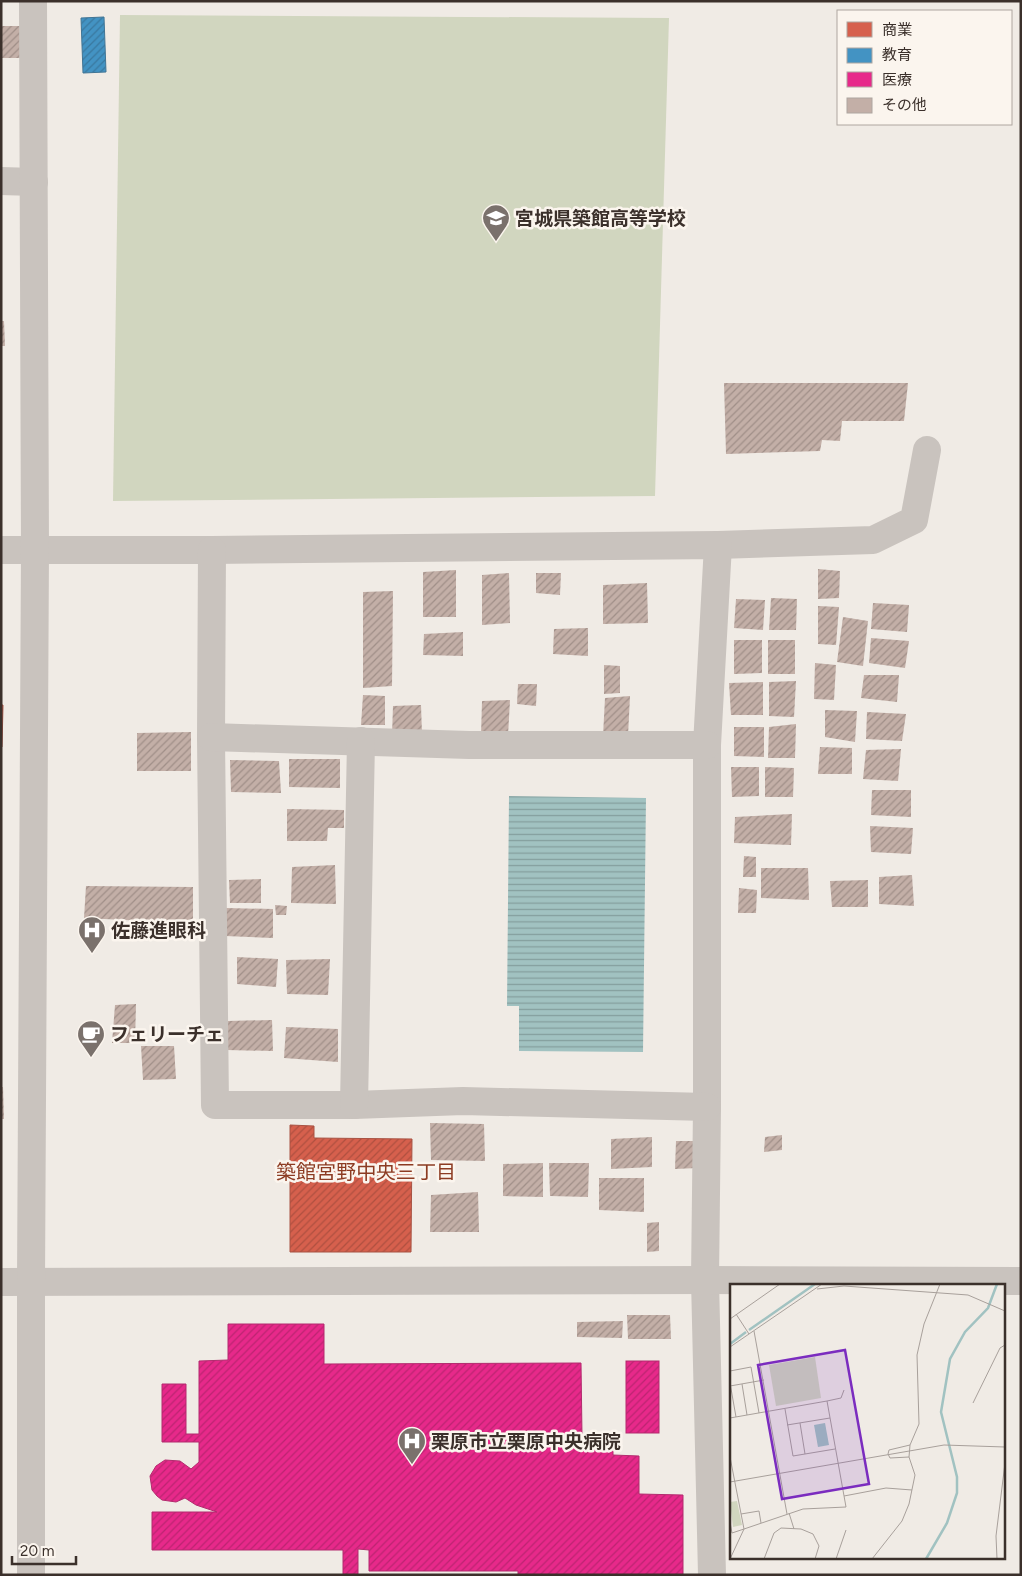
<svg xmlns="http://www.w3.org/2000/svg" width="1022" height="1576" viewBox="0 0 1022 1576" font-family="Figtree,'Noto Sans JP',sans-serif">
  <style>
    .garden { fill: #d1d6bf }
    .water { fill: url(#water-rules) }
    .shops { fill: url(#shops-hatch); stroke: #a85243 }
    .schools { fill: url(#schools-hatch); stroke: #417595 }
    .health { fill: url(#health-hatch); stroke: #b32b6e }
    .building { fill: url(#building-hatch) }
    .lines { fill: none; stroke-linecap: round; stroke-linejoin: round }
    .minor { stroke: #c9c3be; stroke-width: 28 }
    .labels { text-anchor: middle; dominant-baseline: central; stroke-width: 5; stroke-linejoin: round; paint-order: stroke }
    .poi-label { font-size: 19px; font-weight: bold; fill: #3b302b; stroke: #fbf5ee; text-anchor: start }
    .neighbourhood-label { font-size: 20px; fill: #8c3b22; stroke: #fbf5ee }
    .inset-river { fill: none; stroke: #a1c2c1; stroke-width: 2.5 }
    .inset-road { fill: none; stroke: #a8a09b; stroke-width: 1 }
    .view { fill: #7b2cbf; fill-opacity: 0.15; stroke: #7b2cbf; stroke-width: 2.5 }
    .inset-edge { fill: none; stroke: #3b302b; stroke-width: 2.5 }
  </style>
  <defs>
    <pattern id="water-rules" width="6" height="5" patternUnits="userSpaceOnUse" patternTransform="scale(1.25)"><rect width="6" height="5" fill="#a1c2c1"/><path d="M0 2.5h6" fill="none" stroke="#849e9d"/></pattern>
    <pattern id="shops-hatch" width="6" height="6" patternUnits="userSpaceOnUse" patternTransform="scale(1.25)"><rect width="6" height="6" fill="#d6604d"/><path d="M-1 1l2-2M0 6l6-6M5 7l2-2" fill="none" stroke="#af5040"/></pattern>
    <pattern id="schools-hatch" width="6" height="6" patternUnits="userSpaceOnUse" patternTransform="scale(1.25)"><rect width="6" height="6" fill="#4393c3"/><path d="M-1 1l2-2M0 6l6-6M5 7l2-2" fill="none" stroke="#39789f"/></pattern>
    <pattern id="health-hatch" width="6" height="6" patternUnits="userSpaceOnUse" patternTransform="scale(1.25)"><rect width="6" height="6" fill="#e7298a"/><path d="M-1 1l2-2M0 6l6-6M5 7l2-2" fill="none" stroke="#bc2471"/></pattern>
    <pattern id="building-hatch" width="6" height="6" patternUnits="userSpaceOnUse" patternTransform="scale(1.25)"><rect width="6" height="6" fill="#c3afa7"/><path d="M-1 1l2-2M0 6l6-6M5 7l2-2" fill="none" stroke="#a08f88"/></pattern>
  </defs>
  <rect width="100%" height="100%" fill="#f0ebe5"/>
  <!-- garden -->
  <polygon class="garden" points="120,15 669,18 655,496 113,501"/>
  <!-- water -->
  <polygon class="water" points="509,796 646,798 643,1052 519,1051 519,1006 507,1006"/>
  <!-- shops -->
  <g class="shops">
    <polygon points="1,705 3,705 2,747 1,747"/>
    <polygon points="290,1125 314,1126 314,1138 412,1139 411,1252 290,1252"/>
  </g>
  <!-- schools -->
  <polygon class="schools" points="104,17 106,72 83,73 81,18"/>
  <!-- health -->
  <g class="health">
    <polygon points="228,1324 324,1324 324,1364 581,1363 582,1436 602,1436 602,1442 613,1442 613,1455 639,1456 639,1494 683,1495 683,1575 518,1575 518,1571 369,1571 369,1550 358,1549 358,1575 343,1575 343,1550 152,1550 152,1512 217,1512 196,1505 185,1498 176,1502 162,1500 157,1496 152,1490 150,1476 156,1466 165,1460 180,1461 191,1469 199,1462 199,1442 162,1442 162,1384 186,1384 186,1434 199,1434 199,1361 228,1360"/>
    <rect x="626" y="1361" width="33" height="72"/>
  </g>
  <!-- building -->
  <g class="building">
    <polygon points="2,26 21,26 21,58 1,58"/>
    <polygon points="1,321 4,321 5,346 1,346"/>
    <polygon points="724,383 908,383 904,421 842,421 840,441 822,440 820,451 726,454"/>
    <polygon points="818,569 840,571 839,598 818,599"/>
    <polygon points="456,570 456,617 423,617 423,572"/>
    <polygon points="509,573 510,623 482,625 482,575"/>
    <polygon points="536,573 561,573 560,595 536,593"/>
    <polygon points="647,583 648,623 603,624 603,585"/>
    <polygon points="393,591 392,686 363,688 363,592"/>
    <polygon points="771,598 797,599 796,630 769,630"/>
    <polygon points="736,599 765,600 763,630 734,628"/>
    <polygon points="873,603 909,605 907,632 871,629"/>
    <polygon points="818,606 839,607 836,645 818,644"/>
    <polygon points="843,617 868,621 863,666 837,662"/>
    <polygon points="588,628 588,656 553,654 554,629"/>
    <polygon points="463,632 463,656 423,655 424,634"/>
    <polygon points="871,638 909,641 905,668 869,663"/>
    <polygon points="734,640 762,640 762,673 734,674"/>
    <rect x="768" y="640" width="27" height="34"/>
    <polygon points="815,663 836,665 834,700 814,699"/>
    <polygon points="604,665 620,666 620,693 604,694"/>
    <polygon points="864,675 899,675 897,702 861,698"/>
    <polygon points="796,681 794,717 769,716 769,682"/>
    <polygon points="763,682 763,715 731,715 729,683"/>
    <polygon points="518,684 537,684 536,706 517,704"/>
    <polygon points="363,695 385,696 385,725 361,725"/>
    <polygon points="630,696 628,736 603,736 605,698"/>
    <polygon points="510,700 508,736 481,736 482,701"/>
    <polygon points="421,705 422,734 392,735 393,706"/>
    <polygon points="825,710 857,711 855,742 825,737"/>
    <polygon points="867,712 906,714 902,741 866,739"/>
    <polygon points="796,724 795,758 768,758 769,727"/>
    <polygon points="734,727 764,727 764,757 734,756"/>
    <polygon points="191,732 191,771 137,771 137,733"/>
    <polygon points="820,747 852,748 852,774 818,774"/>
    <polygon points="901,749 898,781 863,779 866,750"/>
    <polygon points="289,759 340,759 340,788 289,787"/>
    <polygon points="230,760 279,761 281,793 231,792"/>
    <polygon points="731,767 759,767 759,796 732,797"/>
    <polygon points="765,767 794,768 793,797 765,797"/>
    <polygon points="872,790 911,790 911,817 871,815"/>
    <polygon points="287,809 344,810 344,828 328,828 327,841 287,841"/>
    <polygon points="792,814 791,845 734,843 735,817"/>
    <polygon points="870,826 913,828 911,854 871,852"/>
    <polygon points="744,856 756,857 756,877 743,877"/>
    <polygon points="335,865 336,904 291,903 292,867"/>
    <polygon points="761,868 808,868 809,900 761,898"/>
    <polygon points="912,875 914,906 879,904 879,877"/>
    <polygon points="261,879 261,903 230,903 229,880"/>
    <polygon points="868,880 868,907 832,907 830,881"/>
    <polygon points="86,886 193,887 193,932 168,933 165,922 84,918"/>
    <polygon points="739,888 757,890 756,913 738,913"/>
    <polygon points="275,905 287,906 286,915 276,915"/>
    <polygon points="226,908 273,909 273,938 225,936"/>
    <polygon points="237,957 278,959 276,987 237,984"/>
    <polygon points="330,959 328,995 287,994 286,960"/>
    <polygon points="136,1004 135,1043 112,1043 115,1005"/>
    <polygon points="272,1020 273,1051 227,1050 227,1021"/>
    <polygon points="286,1027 338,1029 338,1062 284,1058"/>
    <polygon points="141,1046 174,1046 176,1079 143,1080"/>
    <polygon points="1,1087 3,1087 4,1119 1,1119"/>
    <polygon points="430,1123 484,1124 485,1161 431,1160"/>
    <polygon points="782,1135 782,1150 764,1152 765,1137"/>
    <polygon points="652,1137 652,1167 611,1169 611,1139"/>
    <polygon points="676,1141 696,1141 697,1168 675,1169"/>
    <polygon points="543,1163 543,1197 503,1196 503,1164"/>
    <polygon points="549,1163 589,1163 588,1197 550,1196"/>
    <polygon points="599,1178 644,1178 644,1212 599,1210"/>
    <polygon points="478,1192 479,1232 430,1232 431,1195"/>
    <polygon points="659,1222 659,1251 647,1252 647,1223"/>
    <polygon points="627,1315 670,1315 671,1339 628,1339"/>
    <polygon points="623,1321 622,1338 577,1337 577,1322"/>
  </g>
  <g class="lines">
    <!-- minor -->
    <g class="minor">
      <polyline points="1,181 34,182"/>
      <polyline points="718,545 873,540 914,520 927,450"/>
      <polyline points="1,550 212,550 718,545 707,745 707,1107 705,1280 712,1575"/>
      <polyline points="212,550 211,737 215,1105 354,1105 463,1101 707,1107"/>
      <polyline points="211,737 469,745 707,745"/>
      <polyline points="354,1105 361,741"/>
      <polyline points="1,1282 705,1280 1021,1281"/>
      <polyline points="31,1575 31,1282 35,551 33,1"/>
    </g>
  </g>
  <!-- icons -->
  <defs>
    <g id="school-pin" transform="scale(1.4375)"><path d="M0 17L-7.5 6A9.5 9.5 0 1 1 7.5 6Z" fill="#7a716c" stroke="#fbf5ee"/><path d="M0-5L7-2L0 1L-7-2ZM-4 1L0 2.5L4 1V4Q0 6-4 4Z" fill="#fff"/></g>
    <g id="hospital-pin" transform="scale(1.4375)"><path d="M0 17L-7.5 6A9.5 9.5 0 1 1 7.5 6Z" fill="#7a716c" stroke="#fbf5ee"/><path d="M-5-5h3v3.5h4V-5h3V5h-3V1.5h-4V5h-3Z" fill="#fff"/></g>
    <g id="cafe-pin" transform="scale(1.4375)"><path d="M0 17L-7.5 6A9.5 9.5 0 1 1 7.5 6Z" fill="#7a716c" stroke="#fbf5ee"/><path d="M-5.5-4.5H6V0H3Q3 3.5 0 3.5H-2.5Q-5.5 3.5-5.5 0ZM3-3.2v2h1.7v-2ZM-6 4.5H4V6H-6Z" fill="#fff"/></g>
  </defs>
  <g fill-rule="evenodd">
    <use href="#school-pin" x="496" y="218"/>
    <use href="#hospital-pin" x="92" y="930"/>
    <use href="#cafe-pin" x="91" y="1034"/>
    <use href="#hospital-pin" x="412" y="1441"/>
  </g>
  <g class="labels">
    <!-- poi labels -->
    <g class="poi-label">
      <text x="515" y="218">宮城県築館高等学校</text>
      <text x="111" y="930">佐藤進眼科</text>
      <text x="110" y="1034">フェリーチェ</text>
      <text x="431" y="1441">栗原市立栗原中央病院</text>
    </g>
    <!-- neighbourhood labels -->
    <g class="neighbourhood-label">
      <text x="366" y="1172">築館宮野中央三丁目</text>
    </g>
  </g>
  <!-- overview -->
  <g transform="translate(730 1284)">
    <rect width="275" height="275" fill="#f0ebe5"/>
    <path d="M7,217L12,241L3,243L0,218Z" fill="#d1d6bf"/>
    <path d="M85,73L91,114L46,122L39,81Z" fill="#d1d6bf"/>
    <path d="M95,139L99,161L88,163L84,141Z" fill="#a1c2c1"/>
    <path class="inset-river" d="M19,46L85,0M0,60L16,48M196,275L217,239L227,209V193L211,128L220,75L235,48L258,24L267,0"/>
    <path class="inset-road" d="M87,5L114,2L238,11L275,27M6,30L19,50M0,35L50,0M24,47L57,230M0,63L92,0M0,87L21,83L29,129M0,99L6,133M12,100L17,131M0,102L34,96M97,117L111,114L114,106M243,119L270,64L275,61M55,125L63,172L105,165M0,134L97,117L116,223L73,225L14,245L0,275M70,139L75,170M57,141L100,134M0,173L14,245L2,249L0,238M179,173L160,174L158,170L159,166L180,161M0,198L214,161L275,163M114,212L156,204L182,206M59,229L64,245M11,230L29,227L31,239M34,275L44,249L51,244L71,245L83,250L89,262L85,275M106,275L116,246M142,275L172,237L179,220L185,191L179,173L180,161L189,140L187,71L194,40L210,0M267,275L266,252L275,179"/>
    <path class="view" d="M115,66L139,200L52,215L28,81Z"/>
    <rect width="275" height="275" class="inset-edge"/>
  </g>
  <!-- border -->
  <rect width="1022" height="1576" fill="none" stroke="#3b302b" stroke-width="5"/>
  <!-- legend -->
  <rect x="837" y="10" width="175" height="115" fill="#fbf5ee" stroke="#aea6a0"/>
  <rect x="847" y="22" width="25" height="15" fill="#d6604d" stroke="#aea6a0"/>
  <text x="882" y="35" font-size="15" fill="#3b302b">商業</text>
  <rect x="847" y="48" width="25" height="15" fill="#4393c3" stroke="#aea6a0"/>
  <text x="882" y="60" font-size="15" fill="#3b302b">教育</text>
  <rect x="847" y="72" width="25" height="15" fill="#e7298a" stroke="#aea6a0"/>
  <text x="882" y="85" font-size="15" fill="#3b302b">医療</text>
  <rect x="847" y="98" width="25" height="15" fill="#c3afa7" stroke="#aea6a0"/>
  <text x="882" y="110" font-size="15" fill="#3b302b">その他</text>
  <!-- scale -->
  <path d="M12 1556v8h64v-8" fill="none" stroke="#3b302b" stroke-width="2.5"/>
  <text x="20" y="1556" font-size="15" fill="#3b302b" stroke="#fbf5ee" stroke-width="4" paint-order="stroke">20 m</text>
</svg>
